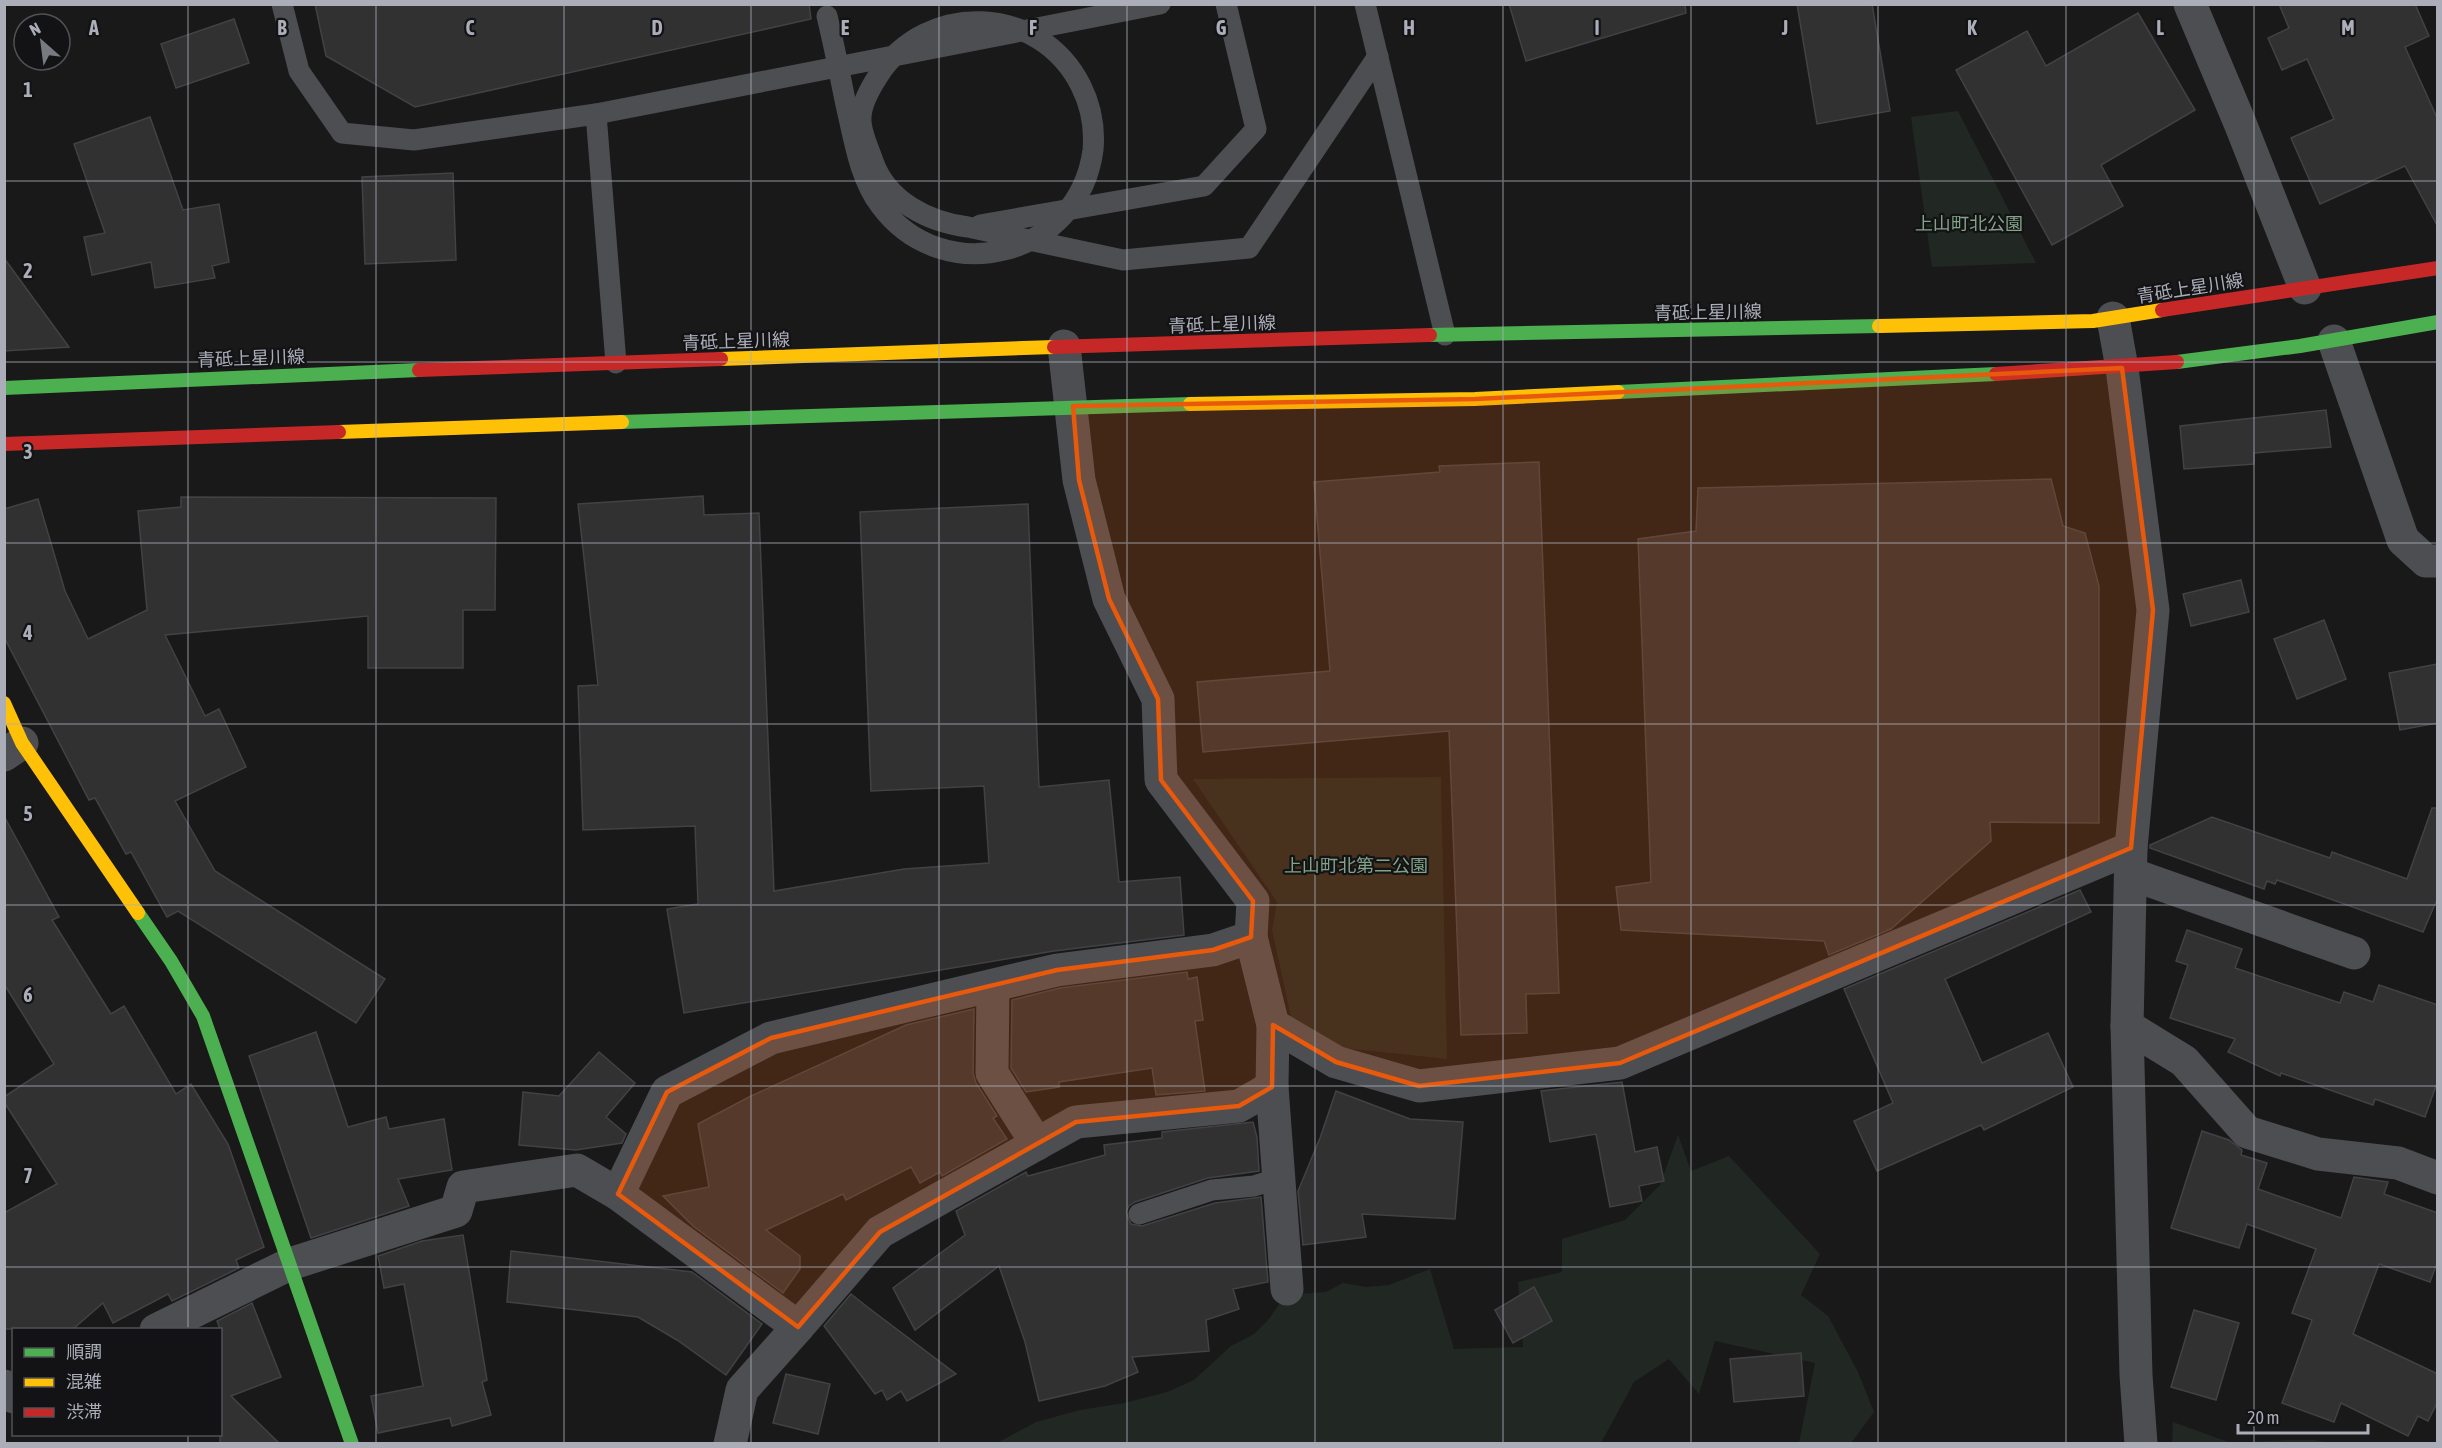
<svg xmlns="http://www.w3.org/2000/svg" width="2442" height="1448" viewBox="0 0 2442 1448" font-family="'Asap Condensed','Noto Sans JP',sans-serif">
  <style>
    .green { fill: #212823 }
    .building { fill: #313132; stroke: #424245; stroke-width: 1.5 }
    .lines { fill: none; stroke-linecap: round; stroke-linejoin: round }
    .lane { stroke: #4d4e52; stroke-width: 21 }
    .street { stroke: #4d4e52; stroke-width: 33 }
    .fast { stroke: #4caf50; stroke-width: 14 }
    .slow { stroke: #ffc107; stroke-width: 14 }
    .jam { stroke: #c62828; stroke-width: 14 }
    .marked { fill: #e8590c; fill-opacity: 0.2; stroke: #e8590c; stroke-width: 4.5; stroke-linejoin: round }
    .grid { fill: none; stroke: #abaeb9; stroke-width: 1.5; stroke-opacity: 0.55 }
    .labels { text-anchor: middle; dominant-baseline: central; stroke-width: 4.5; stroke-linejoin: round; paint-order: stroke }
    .park-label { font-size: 18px; fill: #83a389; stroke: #131315 }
    .street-label { font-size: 18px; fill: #abaeb9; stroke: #131315 }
    .grid-label { font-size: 20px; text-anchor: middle; font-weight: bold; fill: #abaeb9; stroke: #131315; stroke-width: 4.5; stroke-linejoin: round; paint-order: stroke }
  </style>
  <rect width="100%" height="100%" fill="#191919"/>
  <!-- green -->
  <g class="green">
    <polygon points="1958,111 2036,263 1932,267 1911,117"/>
    <polygon points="1441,777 1447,1059 1343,1048 1292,1022 1272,930 1277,902 1193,779"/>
    <polygon points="1678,1135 1691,1171 1729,1156 1820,1254 1801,1295 1828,1316 1858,1372 1874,1412 1851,1443 1799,1443 1815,1363 1715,1341 1699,1394 1669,1359 1634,1382 1601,1443 995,1444 1036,1422 1080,1410 1124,1403 1167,1392 1194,1380 1231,1346 1254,1334 1269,1319 1282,1300 1296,1294 1326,1292 1343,1283 1366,1287 1389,1285 1430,1269 1454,1349 1523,1347 1518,1282 1562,1272 1562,1239 1625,1220 1660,1185"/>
    <polygon points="2173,1422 2231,1443 2289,1440 2314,1440 2331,1443 2172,1443"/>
  </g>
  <!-- building -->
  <g class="building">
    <polygon points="315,4 809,4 811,19 415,107 326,56"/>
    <polygon points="1509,4 1685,4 1686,13 1526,61"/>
    <polygon points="1797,4 1872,4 1890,111 1817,124"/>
    <polygon points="2279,4 2415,4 2429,36 2405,47 2438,120 2438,227 2405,166 2320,204 2291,138 2334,119 2307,59 2282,70 2268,38 2289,28"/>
    <polygon points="2138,13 2195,110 2101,165 2123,206 2052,245 1956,70 2027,31 2046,66"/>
    <polygon points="234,19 249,63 176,88 161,44"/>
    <polygon points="150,117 183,210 219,204 229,262 212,266 215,278 155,288 151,262 92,275 84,237 105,233 74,144"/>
    <polygon points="453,173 456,260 365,264 362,177"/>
    <polygon points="4,258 69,347 4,351"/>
    <polygon points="2326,410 2331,447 2254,453 2254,464 2184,469 2180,426"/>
    <polygon points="1539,462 1559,993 1526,994 1527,1033 1461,1035 1449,731 1203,752 1197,682 1330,671 1314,482 1440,472 1439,466"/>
    <polygon points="2051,479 2063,526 2085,533 2099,586 2099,823 1990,822 1991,841 1891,929 1829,955 1824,941 1621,930 1616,887 1651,882 1638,539 1696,531 1698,488"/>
    <polygon points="703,496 704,515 759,513 774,891 904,869 989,863 984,786 871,791 860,512 1028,504 1039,787 1109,780 1119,882 1180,877 1184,935 1054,951 684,1013 667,909 698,904 695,826 583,830 578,686 598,685 578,504"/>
    <polygon points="181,497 496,498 495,610 463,610 463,668 368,668 368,616 165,635 205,716 219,709 246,767 175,801 215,871 385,979 356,1023 178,911 167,917 131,852 126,854 95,798 89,800 4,637 4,509 38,499 65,591 88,639 147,610 138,511 181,507"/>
    <polygon points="2241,580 2249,612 2191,626 2183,594"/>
    <polygon points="2324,620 2346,679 2297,699 2274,639"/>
    <polygon points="2438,664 2438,723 2400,730 2389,673"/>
    <polygon points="2432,808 2438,808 2438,897 2423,932 2277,880 2275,884 2267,881 2264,889 2150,848 2150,845 2212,817 2330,858 2332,852 2407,879"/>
    <polygon points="4,816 59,917 52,920 111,1014 124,1006 176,1094 191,1084 228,1144 264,1247 236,1260 239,1268 172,1301 168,1294 113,1323 103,1303 73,1329 4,1329 4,1213 57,1184 4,1102 4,1097 54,1064 4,984"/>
    <polygon points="2080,890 2091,912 1945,979 1982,1063 2048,1033 2073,1087 1984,1130 1981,1125 1877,1171 1854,1121 1893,1103 1844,989"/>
    <polygon points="2187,930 2242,949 2235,968 2340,1003 2344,992 2373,1002 2379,985 2438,1005 2438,1080 2425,1117 2375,1099 2373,1105 2281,1073 2280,1076 2228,1052 2235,1039 2170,1018 2188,965 2176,961"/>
    <polygon points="1187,972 1188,979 1197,977 1203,1020 1195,1021 1205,1091 1156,1095 1152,1068 1059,1082 1059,1087 1026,1092 1011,1068 1012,1000 1060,988"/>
    <polygon points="974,1009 973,1073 976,1083 997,1116 993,1118 1007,1139 942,1176 940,1172 920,1183 911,1167 846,1200 843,1194 766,1230 800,1256 800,1269 783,1293 693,1226 663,1196 709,1187 698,1124 749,1097 906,1025"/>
    <polygon points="316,1032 348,1127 386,1117 389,1129 444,1119 452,1170 398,1179 409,1206 311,1238 249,1056"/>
    <polygon points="599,1052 635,1083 606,1117 626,1134 622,1143 576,1150 519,1145 523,1092 559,1096"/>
    <polygon points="1622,1082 1635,1152 1657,1147 1664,1181 1639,1186 1642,1201 1610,1207 1596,1134 1550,1142 1541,1091"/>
    <polygon points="1336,1091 1410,1119 1463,1122 1455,1219 1362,1214 1366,1237 1303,1245 1298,1191 1320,1138"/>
    <polygon points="1253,1122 1257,1137 1259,1171 1208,1178 1135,1202 1129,1206 1126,1212 1131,1224 1142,1226 1215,1203 1261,1197 1268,1282 1233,1289 1239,1309 1206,1320 1209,1351 1132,1357 1138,1372 1105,1386 1039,1401 1025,1342 999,1266 915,1330 893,1288 965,1235 956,1211 1026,1172 1028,1176 1105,1155 1104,1145 1162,1138 1162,1132"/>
    <polygon points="2202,1131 2229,1140 2242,1150 2241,1155 2267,1163 2258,1189 2341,1218 2354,1177 2388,1182 2384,1194 2438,1213 2438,1260 2430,1282 2379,1264 2353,1334 2438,1374 2438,1401 2428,1421 2418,1416 2408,1436 2341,1403 2334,1422 2282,1403 2312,1320 2292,1313 2316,1249 2247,1224 2239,1248 2171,1228"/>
    <polygon points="463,1235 487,1380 482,1382 491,1415 452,1426 450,1418 378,1433 371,1396 423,1386 404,1284 384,1288 378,1256 422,1241"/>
    <polygon points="511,1251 692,1272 762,1324 726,1375 677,1340 638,1317 507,1302"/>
    <polygon points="1534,1287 1552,1321 1513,1343 1495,1310"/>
    <polygon points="851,1294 870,1309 956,1374 907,1401 901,1391 887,1400 882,1390 875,1394 824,1326"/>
    <polygon points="252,1303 281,1377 231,1396 279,1443 220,1443 220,1329 217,1321"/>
    <polygon points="2194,1310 2239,1323 2216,1400 2171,1387"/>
    <polygon points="1801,1353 1804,1396 1734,1402 1730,1359"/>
    <polygon points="786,1374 830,1384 818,1434 773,1423"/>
  </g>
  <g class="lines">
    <!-- lane -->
    <g class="lane">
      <polyline points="282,4 299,71 342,133 414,140 596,114 1160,4"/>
      <polyline points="1365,4 1445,335"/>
      <path d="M827,16C834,45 840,75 846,105C854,138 859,177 880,205C943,291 1079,257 1093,150C1095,128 1091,106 1081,86C1040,4 927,0 878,76C871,87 861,104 861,118C860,131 869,149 873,161C887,201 928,222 968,227L1123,260L1249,248L1378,56"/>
      <polyline points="596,114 616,363"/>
      <polyline points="980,225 1204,186 1256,129 1226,4"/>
      <polyline points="1139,1214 1212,1190 1254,1186 1279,1178"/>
    </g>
    <!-- street -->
    <g class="street">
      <polyline points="2190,4 2240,123 2305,288"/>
      <polyline points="2113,318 2122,368 2153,610 2131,848 2127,1026 2184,1061 2247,1132 2318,1154 2398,1163 2438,1178"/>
      <polyline points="2334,341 2403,540 2426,561 2438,561"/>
      <polyline points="1064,346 1079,480 1109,599 1158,699 1161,780 1253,901 1251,937"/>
      <polyline points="4,755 22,743"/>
      <polyline points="2131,874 2354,953"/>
      <polyline points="993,986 992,1073 1037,1144"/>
      <polyline points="2127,1026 2136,1375 2141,1444"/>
      <polyline points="1272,1087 1273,1025"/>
      <polyline points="618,1194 667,1092 771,1038 1057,970 1213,950 1251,937 1273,1025 1336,1062 1419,1086 1620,1063 2131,848"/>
      <polyline points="156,1330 290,1264 456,1211 463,1187 577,1170 618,1194 798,1327 880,1232 1076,1122 1239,1106 1272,1087 1287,1289"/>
      <polyline points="4,1386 14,1397"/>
      <polyline points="730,1444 742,1390 798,1327"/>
    </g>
    <!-- fast -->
    <g class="fast">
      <polyline points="1430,335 1879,326"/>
      <polyline points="2177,362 2300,346 2438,322"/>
      <polyline points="4,388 419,370"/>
      <polyline points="1618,392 1996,374"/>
      <polyline points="622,422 1190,404"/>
      <polyline points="138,913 171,961 203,1016 352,1444"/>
    </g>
    <!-- slow -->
    <g class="slow">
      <polyline points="1879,326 2093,321 2162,310"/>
      <polyline points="721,359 1054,347"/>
      <polyline points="1190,404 1475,399 1618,392"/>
      <polyline points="339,432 622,422"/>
      <polyline points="4,703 22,743 138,913"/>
    </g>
    <!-- jam -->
    <g class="jam">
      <polyline points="2162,310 2438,268"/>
      <polyline points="1054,347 1430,335"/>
      <polyline points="419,370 721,359"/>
      <polyline points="1996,374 2177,362"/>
      <polyline points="4,444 339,432"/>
    </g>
  </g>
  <!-- marked area -->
  <path class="marked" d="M2122,368L2153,610L2131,848L1620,1063L1419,1086L1336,1062L1273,1025L1272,1087L1239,1106L1076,1122L880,1232L798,1327L618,1194L667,1092L771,1038L1057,970L1213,950L1251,937L1253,901L1161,780L1158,699L1109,599L1079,480L1073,406L1475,399Z"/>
  <!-- grid -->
  <path class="grid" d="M188,4V1330M376,4V1444M564,4V1444M751,4V1444M939,4V1444M1127,4V1444M1315,4V1444M1503,4V1444M1691,4V1444M1878,4V1444M2066,4V1444M2254,4V1444M4,181H2438M4,362H2438M4,543H2438M4,724H2438M4,905H2438M4,1086H2438M4,1267H2438M188,1434V1444"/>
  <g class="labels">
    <!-- park labels -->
    <g class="park-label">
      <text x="1969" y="223">上山町北公園</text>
      <text x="1356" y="865">上山町北第二公園</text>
    </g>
    <!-- street labels -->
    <g class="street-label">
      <text transform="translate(2190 288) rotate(-9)">青砥上星川線</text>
      <text transform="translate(1708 312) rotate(-1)">青砥上星川線</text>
      <text transform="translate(1222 324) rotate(-2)">青砥上星川線</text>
      <text transform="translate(736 341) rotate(-2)">青砥上星川線</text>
      <text transform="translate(251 358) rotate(-2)">青砥上星川線</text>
    </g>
  </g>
  <g class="grid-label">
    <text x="94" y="35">A</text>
    <text x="282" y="35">B</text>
    <text x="470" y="35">C</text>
    <text x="657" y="35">D</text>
    <text x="845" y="35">E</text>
    <text x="1033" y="35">F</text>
    <text x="1221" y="35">G</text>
    <text x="1409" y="35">H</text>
    <text x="1597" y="35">I</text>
    <text x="1785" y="35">J</text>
    <text x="1972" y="35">K</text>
    <text x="2160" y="35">L</text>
    <text x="2348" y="35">M</text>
    <text x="28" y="97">1</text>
    <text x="28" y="278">2</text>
    <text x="28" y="459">3</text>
    <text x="28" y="640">4</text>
    <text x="28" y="821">5</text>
    <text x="28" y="1002">6</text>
    <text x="28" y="1183">7</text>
  </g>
  <!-- border -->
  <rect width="2442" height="1448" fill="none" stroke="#abaeb9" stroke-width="12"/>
  <!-- legend -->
  <rect x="12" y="1328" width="210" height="108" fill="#131315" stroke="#505157" stroke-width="1.5"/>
  <rect x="24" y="1348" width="30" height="9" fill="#4caf50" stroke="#505157" stroke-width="1.5"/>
  <text x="66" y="1358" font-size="18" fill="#abaeb9">順調</text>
  <rect x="24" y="1378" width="30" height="9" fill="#ffc107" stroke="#505157" stroke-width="1.5"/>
  <text x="66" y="1388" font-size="18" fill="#abaeb9">混雑</text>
  <rect x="24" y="1408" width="30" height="9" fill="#c62828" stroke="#505157" stroke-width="1.5"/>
  <text x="66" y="1418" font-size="18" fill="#abaeb9">渋滞</text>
  <!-- north arrow -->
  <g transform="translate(42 42) rotate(332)"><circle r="28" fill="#131315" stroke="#505157" stroke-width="1.5"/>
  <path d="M0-4.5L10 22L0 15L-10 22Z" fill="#787a81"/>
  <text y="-9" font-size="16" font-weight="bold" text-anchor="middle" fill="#abaeb9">N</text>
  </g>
  <!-- scale -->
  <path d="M2238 1424v9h130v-9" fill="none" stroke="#abaeb9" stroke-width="3"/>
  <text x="2247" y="1424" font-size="18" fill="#abaeb9" stroke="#131315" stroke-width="4.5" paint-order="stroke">20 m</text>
</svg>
